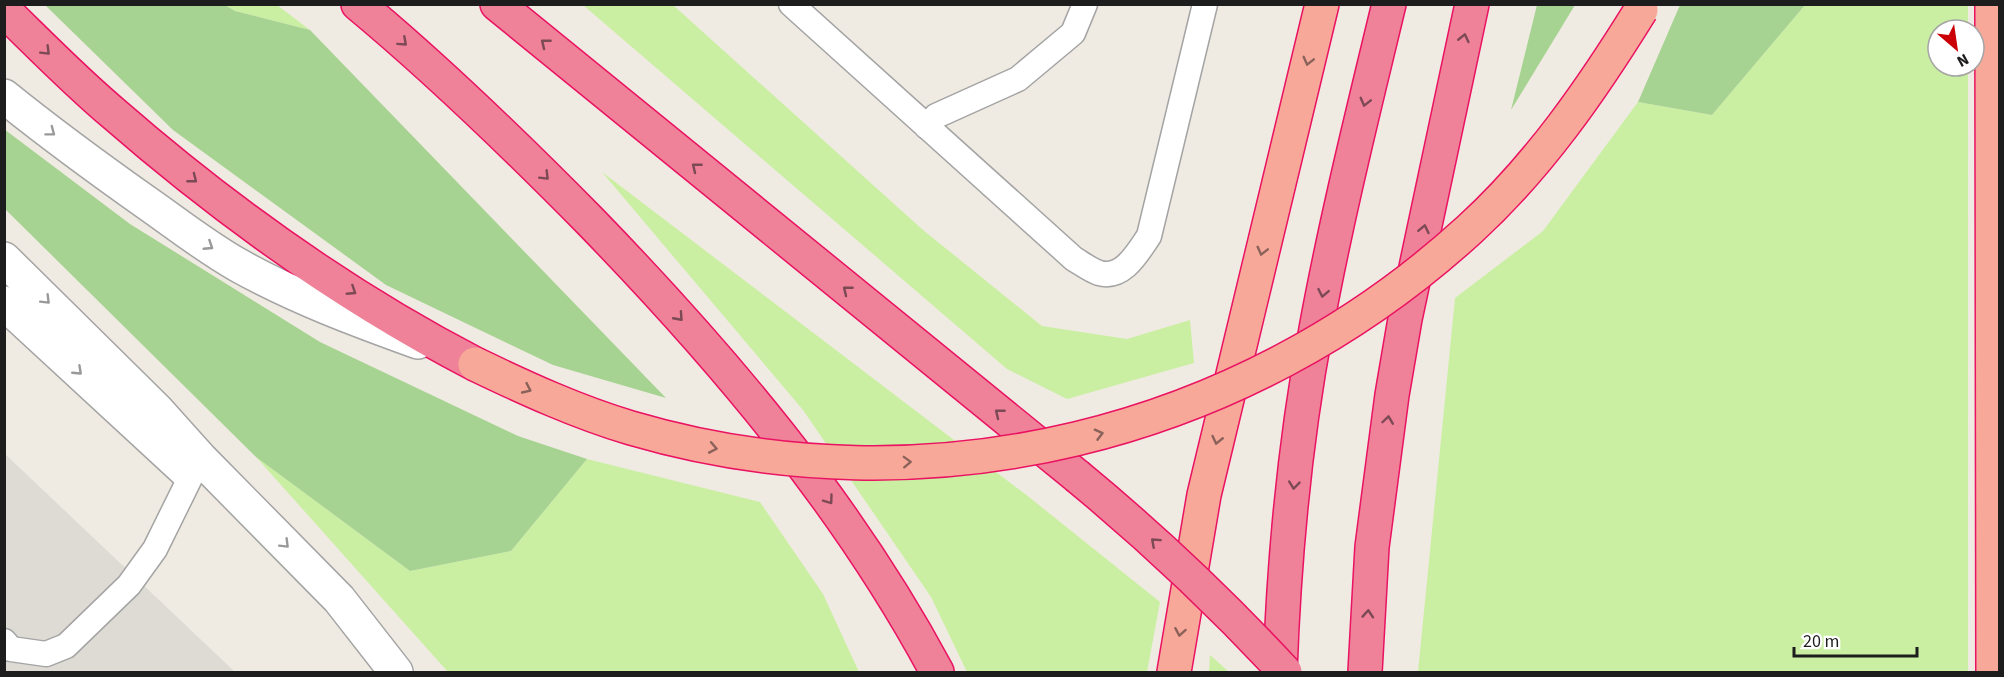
<svg xmlns="http://www.w3.org/2000/svg" width="2004" height="677" viewBox="0 0 2004 677" font-family="'Source Sans 3',sans-serif">
  <style>
    .airport { fill: #dedbd4 }
    .grass { fill: #caefa2 }
    .forest { fill: #a7d392 }
    .lines { fill: none; stroke-linecap: round; stroke-linejoin: round }
    .service-casing { stroke: #a4a4a4; stroke-width: 27 }
    .tertiary-casing { stroke: #a4a4a4; stroke-width: 36 }
    .trunk-casing { stroke: #ea1262; stroke-width: 36 }
    .motorway-casing { stroke: #ea1262; stroke-width: 36 }
    .service { stroke: #fff; stroke-width: 24 }
    .tertiary { stroke: #fff; stroke-width: 33 }
    .trunk { stroke: #f7a898; stroke-width: 33 }
    .motorway { stroke: #ef8199; stroke-width: 33 }
    .trunk-bridge-casing { stroke: #ea1262; stroke-width: 36; stroke-linecap: butt }
    .motorway-bridge-casing { stroke: #ea1262; stroke-width: 36; stroke-linecap: butt }
    .trunk-bridge { stroke: #f7a898; stroke-width: 33 }
    .motorway-bridge { stroke: #ef8199; stroke-width: 33 }
    .oneway { stroke: #7b4a55 }
    .oneway2 { stroke: #8a625a }
    .oneway3 { stroke: #999 }
  </style>
  <rect width="100%" height="100%" fill="#f0ebe2"/>
  <!-- airport -->
  <polygon class="airport" points="5,454 235,672 5,672"/>
  <!-- grass -->
  <g class="grass">
    <polygon points="225,5 277,5 310,30 235,11"/>
    <polygon points="583,5 673,5 923,230 1042,326 1127,339 1190,320 1194,363 1067,399 1007,369"/>
    <polygon points="1805,5 1968,5 1968,30 1938,30 1938,66 1968,66 1968,672 1418,672 1455,298 1543,231 1638,102 1712,115"/>
    <polygon points="602,172 1029,497 1160,602 1147,672 967,672 931,597 803,410"/>
    <polygon points="256,457 410,571 511,551 587,459 760,502 823,594 859,672 448,672"/>
    <polygon points="1210,655 1229,672 1209,672"/>
  </g>
  <!-- forest -->
  <g class="forest">
    <polygon points="45,5 225,5 235,11 310,30 666,398 553,365 386,285 173,130"/>
    <polygon points="1537,5 1575,5 1511,110"/>
    <polygon points="1680,5 1680,4 1805,5 1712,115 1638,102"/>
    <polygon points="4,129 130,224 320,342 518,436 587,459 511,551 410,571 256,457 5,209"/>
  </g>
  <g class="lines">
    <!-- service casing -->
    <g class="service-casing">
      <g id="service">
        <path d="M791,4L1074,259C1081,263 1090,270 1099,273C1123,280 1138,252 1149,236L1205,4"/>
        <polyline points="927,127 936,116 1018,79 1073,33 1085,4"/>
        <polyline points="4,641 11,649 46,654 66,646 129,585 155,549 191,476"/>
      </g>
    </g>
    <!-- tertiary casing -->
    <g class="tertiary-casing">
      <g id="tertiary">
        <path d="M4,96C51,134 99,169 147,203C177,224 206,247 238,265C295,297 357,320 418,342"/>
        <polyline points="4,259 157,410 201,459 339,599 396,672"/>
        <polyline points="4,303 186,471"/>
      </g>
    </g>
    <!-- trunk casing -->
    <g class="trunk-casing">
      <g id="trunk">
        <polyline points="1992,4 1993,672"/>
        <polyline points="1174,672 1204,495 1322,4"/>
      </g>
    </g>
    <!-- motorway casing -->
    <g class="motorway-casing">
      <g id="motorway">
        <path d="M358,4C440,72 516,146 590,221C722,357 847,504 937,672"/>
        <polyline points="497,4 1077,476"/>
        <path d="M4,10C40,45 75,81 113,113C222,208 346,297 475,364"/>
        <path d="M1280,672C1284,558 1295,441 1316,329C1336,220 1363,112 1389,4"/>
        <polyline points="1365,672 1372,547 1392,395 1405,319 1472,4"/>
      </g>
    </g>
    <!-- service -->
    <use href="#service" class="service"/>
    <!-- tertiary -->
    <use href="#tertiary" class="tertiary"/>
    <!-- trunk -->
    <use href="#trunk" class="trunk"/>
    <!-- motorway -->
    <use href="#motorway" class="motorway"/>
    <!-- trunk-bridge casing -->
    <g class="trunk-bridge-casing">
      <path id="trunk-bridge" d="M475,364C525,388 577,412 631,428C927,515 1244,436 1470,229C1539,166 1592,89 1641,10"/>
    </g>
    <!-- motorway-bridge casing -->
    <g class="motorway-bridge-casing">
      <path id="motorway-bridge" d="M1077,476C1151,537 1220,602 1285,672"/>
    </g>
    <!-- trunk-bridge -->
    <use href="#trunk-bridge" class="trunk-bridge"/>
    <!-- motorway-bridge -->
    <use href="#motorway-bridge" class="motorway-bridge"/>
  </g>
  <!-- one-way arrows -->
  <defs><path id="oneway-chevron" d="M-2-3.5L2.5 0L-2 3.5" fill="none" stroke-width="1.6" stroke-linecap="round" stroke-linejoin="round" transform="scale(1.5)"/></defs>
  <g class="oneway">
    <use href="#oneway-chevron" transform="translate(1464 38) rotate(-77)"/>
    <use href="#oneway-chevron" transform="translate(403 42) rotate(42)"/>
    <use href="#oneway-chevron" transform="translate(545 43) rotate(-141)"/>
    <use href="#oneway-chevron" transform="translate(46 51) rotate(45)"/>
    <use href="#oneway-chevron" transform="translate(1365 102) rotate(104)"/>
    <use href="#oneway-chevron" transform="translate(696 167) rotate(-141)"/>
    <use href="#oneway-chevron" transform="translate(545 176) rotate(45)"/>
    <use href="#oneway-chevron" transform="translate(193 179) rotate(38)"/>
    <use href="#oneway-chevron" transform="translate(1424 229) rotate(-78)"/>
    <use href="#oneway-chevron" transform="translate(847 290) rotate(-141)"/>
    <use href="#oneway-chevron" transform="translate(352 291) rotate(33)"/>
    <use href="#oneway-chevron" transform="translate(1323 293) rotate(101)"/>
    <use href="#oneway-chevron" transform="translate(679 317) rotate(48)"/>
    <use href="#oneway-chevron" transform="translate(999 413) rotate(-141)"/>
    <use href="#oneway-chevron" transform="translate(1388 420) rotate(-82)"/>
    <use href="#oneway-chevron" transform="translate(1294 485) rotate(96)"/>
    <use href="#oneway-chevron" transform="translate(829 500) rotate(54)"/>
    <use href="#oneway-chevron" transform="translate(1155 542) rotate(-138)"/>
    <use href="#oneway-chevron" transform="translate(1368 614) rotate(-86)"/>
  </g>
  <g class="oneway2">
    <use href="#oneway-chevron" transform="translate(1308 61) rotate(104)"/>
    <use href="#oneway-chevron" transform="translate(1262 251) rotate(104)"/>
    <use href="#oneway-chevron" transform="translate(527 389) rotate(25)"/>
    <use href="#oneway-chevron" transform="translate(1099 434) rotate(-15)"/>
    <use href="#oneway-chevron" transform="translate(1217 440) rotate(103)"/>
    <use href="#oneway-chevron" transform="translate(713 448) rotate(11)"/>
    <use href="#oneway-chevron" transform="translate(907 462) rotate(-2)"/>
    <use href="#oneway-chevron" transform="translate(1180 632) rotate(100)"/>
  </g>
  <g class="oneway3">
    <use href="#oneway-chevron" transform="translate(51 132) rotate(37)"/>
    <use href="#oneway-chevron" transform="translate(209 246) rotate(33)"/>
    <use href="#oneway-chevron" transform="translate(46 300) rotate(45)"/>
    <use href="#oneway-chevron" transform="translate(78 371) rotate(43)"/>
    <use href="#oneway-chevron" transform="translate(285 544) rotate(45)"/>
  </g>
  <!-- border -->
  <rect width="2004" height="677" fill="none" stroke="#1d1d1d" stroke-width="12"/>
  <!-- north arrow -->
  <g transform="translate(1956 48) rotate(151)"><circle r="28" fill="#ffffff" stroke="#a5a5a5" stroke-width="1.5"/>
  <path d="M0-4.5L10 22L0 15L-10 22Z" fill="#ca0006"/>
  <text y="-9" font-size="16" font-weight="bold" text-anchor="middle" fill="#1d1d1d">N</text>
  </g>
  <!-- scale -->
  <path d="M1794 647v9h123v-9" fill="none" stroke="#1d1d1d" stroke-width="3"/>
  <text x="1803" y="647" font-size="18" fill="#1d1d1d" stroke="#ffffff" stroke-width="4.5" paint-order="stroke">20 m</text>
</svg>
